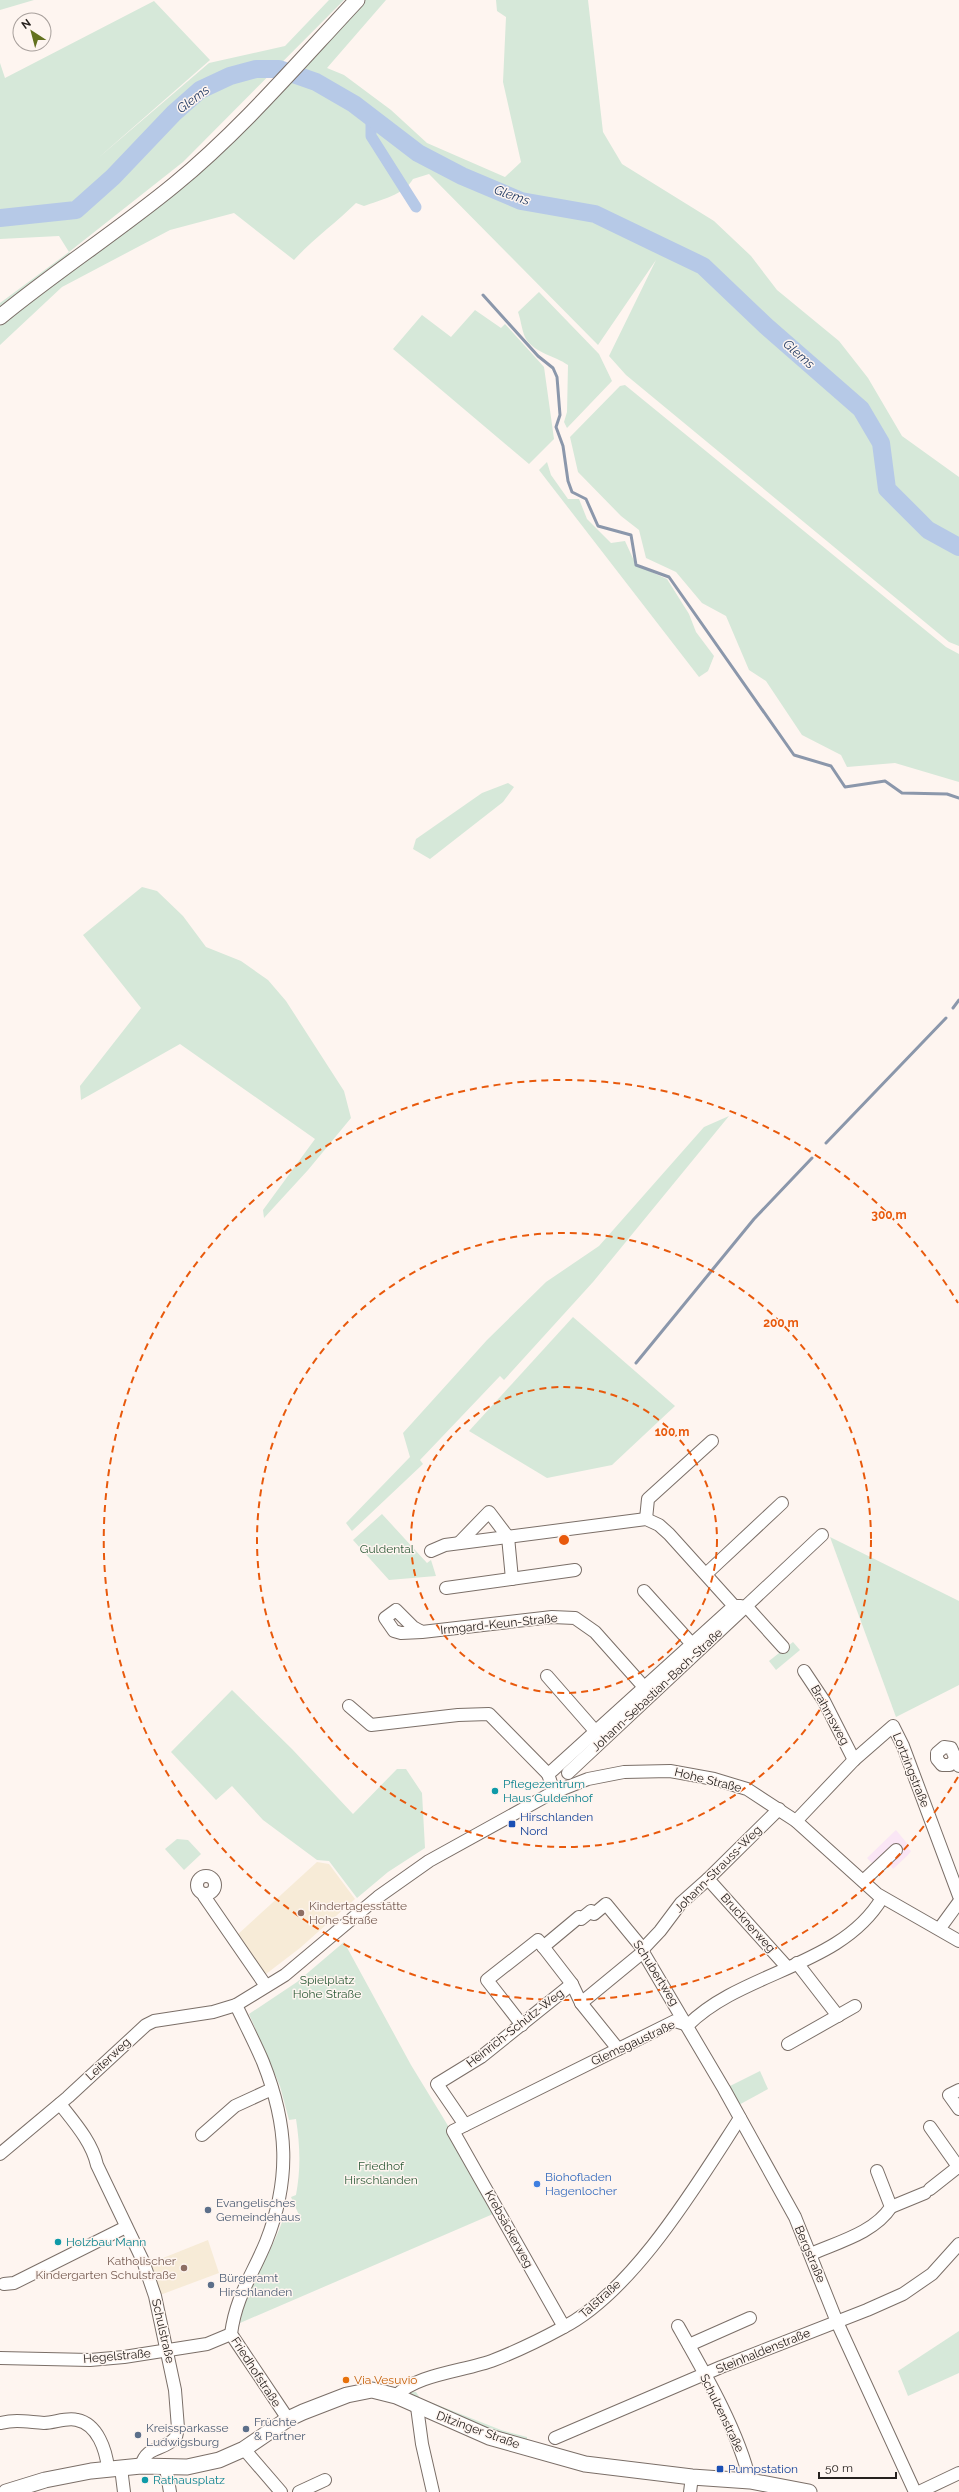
<svg xmlns="http://www.w3.org/2000/svg" width="959" height="2492" viewBox="0 0 959 2492" font-family="Raleway,sans-serif">
  <style>
    .industrial { fill: #fae6f5 }
    .education { fill: #f7ebd7 }
    .green { fill: #d6e8d9 }
    .lines { fill: none; stroke-linecap: round; stroke-linejoin: round }
    .stream { stroke: #8b97ab; stroke-width: 3 }
    .canal { stroke: #b6c9e7; stroke-width: 11 }
    .river { stroke: #b6c9e7; stroke-width: 18 }
    .minor-casing { stroke: #7b6f68; stroke-width: 14 }
    .tertiary-casing { stroke: #7b6f68; stroke-width: 17 }
    .minor { stroke: #fff; stroke-width: 12 }
    .tertiary { stroke: #fff; stroke-width: 15 }
    .ring { fill: none; stroke: #e8590c; stroke-width: 2; stroke-dasharray: 7 5 }
    .culture-dot { fill: #0f9aa8; stroke: #fef5f0; stroke-width: 1.5 }
    .transit-dot { fill: #1a4fb4; stroke: #fef5f0; stroke-width: 1.5 }
    .education-dot { fill: #8d6e63; stroke: #fef5f0; stroke-width: 1.5 }
    .shop-dot { fill: #3f7fe0; stroke: #fef5f0; stroke-width: 1.5 }
    .service-dot { fill: #5c6f8a; stroke: #fef5f0; stroke-width: 1.5 }
    .food-dot { fill: #e8710a; stroke: #fef5f0; stroke-width: 1.5 }
    .labels { text-anchor: middle; dominant-baseline: central; stroke-width: 3; stroke-linejoin: round; paint-order: stroke }
    .park-label { font-size: 12px; fill: #2f5d3a; stroke: #fef5f0 }
    .street-label { font-size: 12px; fill: #26211e; stroke: #fef5f0 }
    .culture-label { font-size: 12px; fill: #0d838f; stroke: #fef5f0; text-anchor: start }
    .transit-label { font-size: 12px; fill: #164399; stroke: #fef5f0; text-anchor: start }
    .education-label { font-size: 12px; fill: #785e54; stroke: #fef5f0; text-anchor: start }
    .shop-label { font-size: 12px; fill: #366cbe; stroke: #fef5f0; text-anchor: start }
    .service-label { font-size: 12px; fill: #4e5e75; stroke: #fef5f0; text-anchor: start }
    .food-label { font-size: 12px; fill: #c56008; stroke: #fef5f0; text-anchor: start }
    .water-label { font-size: 13px; font-style: italic; fill: #253d66; stroke: #fef5f0 }
    .centre { fill: #e8590c; stroke: #fef5f0; stroke-width: 2 }
    .ring-label { font-size: 12px; text-anchor: middle; font-weight: bold; fill: #e8590c; stroke: #fef5f0; stroke-width: 3; stroke-linejoin: round; paint-order: stroke }
  </style>
  <rect width="100%" height="100%" fill="#fef5f0"/>
  <!-- industrial -->
  <polygon class="industrial" points="896,1830 910,1847 908,1848 911,1851 908,1855 893,1869 889,1863 873,1864 867,1858"/>
  <!-- education -->
  <g class="education">
    <polygon points="317,1862 329,1864 355,1899 300,1948 266,1974 264,1974 236,1936"/>
    <polygon points="208,2240 219,2273 160,2295 148,2264"/>
  </g>
  <!-- green -->
  <g class="green">
    <polygon points="0,0 34,0 0,10"/>
    <polygon points="329,0 344,0 183,162 69,252 74,259 0,317 0,303 69,252 59,236 0,239 0,63 5,78 154,1 210,60 97,159 209,63 285,46"/>
    <path d="M357,0H386L327,68L344,75L391,110L427,143L505,177L521,162L503,82L506,17L497,11L496,0H588L603,132L622,164L714,221L751,256L777,290L839,341L868,378L902,436L959,477V646L949,642L626,375L609,356L656,260L598,345L429,174L413,179C404,195 380,200 364,206L356,203C336,223 313,239 294,260L234,213L170,230L62,287L0,345V326L174,185Z"/>
    <path d="M539,292L599,354L612,381L567,428L564,422L567,412L568,365C555,356 535,353 526,339C522,332 521,320 518,312Z"/>
    <polygon points="475,310 501,328 505,324 544,367 554,439 529,464 393,349 422,315 451,337"/>
    <polygon points="625,385 946,647 959,654 959,782 895,763 847,767 841,755 802,735 766,681 749,670 726,616 702,603 676,572 646,558 639,530 621,516 578,472 570,437 620,386"/>
    <polygon points="547,462 551,475 568,499 579,499 587,519 611,543 625,541 636,565 667,579 689,614 696,632 714,656 708,671 699,677 539,470"/>
    <polygon points="508,783 514,787 503,802 430,859 413,849 416,839 482,793"/>
    <polygon points="142,887 157,891 183,916 206,947 241,961 268,980 286,1001 344,1091 351,1118 308,1170 264,1218 263,1210 315,1139 180,1044 81,1100 80,1086 141,1008 83,935"/>
    <polygon points="729,1116 593,1282 504,1380 500,1376 420,1460 423,1464 352,1531 346,1523 410,1457 403,1433 487,1340 546,1282 599,1246 704,1127"/>
    <polygon points="573,1317 675,1406 612,1465 547,1478 469,1431"/>
    <polygon points="382,1514 427,1563 431,1560 436,1576 389,1580 353,1540"/>
    <polygon points="830,1537 959,1601 959,1685 896,1717"/>
    <polygon points="793,1642 800,1650 776,1670 769,1661"/>
    <polygon points="232,1690 292,1749 353,1814 397,1769 406,1769 422,1793 425,1848 388,1872 357,1898 329,1861 317,1860 263,1820 232,1786 216,1800 171,1752"/>
    <polygon points="177,1839 188,1840 201,1854 184,1870 165,1849"/>
    <path d="M344,1942L411,2065L500,2211L240,2323C246,2286 270,2257 282,2222L299,2215L291,2197L296,2195C301,2169 300,2145 296,2119L289,2120L280,2086L249,2014L297,1982Z"/>
    <polygon points="760,2071 768,2089 735,2107 724,2089"/>
    <polygon points="959,2331 959,2373 908,2396 898,2371"/>
    <polygon points="409,2391 416,2392 420,2398 501,2430 527,2437 527,2440 552,2450 498,2435 407,2397"/>
  </g>
  <g class="lines">
    <!-- stream -->
    <g class="stream">
      <polyline points="483,295 538,356 553,368 557,377 560,415 556,427 563,446 568,481 572,492 586,499 598,526 631,535 636,565 669,577 794,755 831,766 845,787 885,781 902,793 947,794 959,798"/>
      <polyline points="953,1008 959,1000"/>
      <polyline points="826,1143 946,1018"/>
      <polyline points="636,1363 754,1219 812,1158"/>
    </g>
    <!-- canal -->
    <polyline class="canal" points="371,117 371,136 416,207"/>
    <!-- river -->
    <polyline class="river" points="0,218 76,210 113,177 174,113 200,90 230,76 256,69 279,69 316,82 354,104 418,153 462,176 521,201 595,214 703,266 766,326 861,409 881,443 887,489 928,530 959,547"/>
    <!-- minor casing -->
    <g class="minor-casing">
      <g id="minor">
        <polyline points="646,1519 648,1499 712,1441"/>
        <polyline points="459,1543 489,1512 508,1537 512,1579"/>
        <polyline points="431,1551 445,1545 646,1519 659,1525 669,1534 734,1606"/>
        <polyline points="706,1574 782,1503"/>
        <polyline points="446,1588 575,1570"/>
        <polyline points="644,1591 691,1643"/>
        <polyline points="747,1607 783,1647"/>
        <polyline points="422,1632 401,1633 394,1631 385,1618 396,1610 413,1627 422,1632 552,1617 575,1618 595,1632 644,1687"/>
        <polyline points="804,1671 824,1701 854,1760"/>
        <polyline points="547,1676 596,1732"/>
        <polyline points="349,1706 371,1725 458,1715 489,1714 548,1774"/>
        <polyline points="955,1759 950,1765 942,1765 937,1759 937,1753 944,1747 951,1748 959,1766"/>
        <polyline points="568,1773 822,1535"/>
        <polyline points="554,1792 548,1774 553,1770 734,1606 741,1606"/>
        <polyline points="796,1821 854,1760 893,1726 903,1746 959,1896"/>
        <circle cx="206" cy="1885" r="9"/>
        <polyline points="708,1879 787,1967"/>
        <polyline points="863,1881 896,1850"/>
        <polyline points="204,1896 266,1986"/>
        <polyline points="940,1928 959,1902"/>
        <polyline points="543,1947 579,1917 581,1919 591,1911 594,1914 606,1904 643,1949 643,1952 724,2089 795,2217 837,2322 915,2492"/>
        <polyline points="643,1949 660,1931 681,1903 708,1879 779,1809"/>
        <polyline points="797,1963 838,2016"/>
        <polyline points="581,2003 643,1952"/>
        <path d="M236,2005C245,2024 255,2043 263,2062C288,2125 291,2179 266,2242C252,2276 236,2296 231,2334L288,2419"/>
        <polyline points="522,2025 487,1980 538,1940 572,1984 581,2003 618,2049"/>
        <path d="M688,2025C742,1971 841,1967 882,1898"/>
        <polyline points="788,2044 855,2006"/>
        <polyline points="959,2090 949,2095 959,2109"/>
        <path d="M60,2104C74,2122 92,2142 97,2165L143,2261L155,2296L175,2390L178,2428L176,2437C164,2452 147,2444 141,2466"/>
        <polyline points="465,2125 437,2084 481,2057 572,1984"/>
        <polyline points="930,2127 959,2168"/>
        <polyline points="202,2135 235,2106 272,2089"/>
        <polyline points="0,2154 68,2097 146,2025 154,2021 213,2012 236,2005 285,1975 378,1897 429,1861 550,1794 588,1779 624,1772 670,1771 714,1779 747,1789 796,1821 877,1894 959,1941"/>
        <polyline points="930,2189 958,2167"/>
        <polyline points="891,2207 925,2193"/>
        <path d="M811,2254C838,2242 874,2233 891,2207L877,2171"/>
        <polyline points="4,2284 14,2283 126,2227"/>
        <path d="M678,2326C704,2372 738,2430 750,2481"/>
        <polyline points="564,2327 453,2131 675,2021 688,2025"/>
        <polyline points="689,2345 750,2318"/>
        <polyline points="0,2358 90,2360 124,2357 207,2344 231,2334"/>
        <path d="M396,2396C416,2374 466,2371 494,2360C517,2351 540,2340 562,2328C633,2292 697,2184 740,2118"/>
        <polyline points="417,2407 422,2444 433,2492"/>
        <path d="M1,2423C16,2419 28,2422 44,2423C54,2423 67,2417 77,2420C98,2424 106,2451 108,2468"/>
        <polyline points="555,2438 721,2367 867,2310 903,2294 932,2274 959,2244"/>
        <polyline points="244,2449 281,2492"/>
        <polyline points="121,2468 124,2492"/>
        <polyline points="166,2468 170,2492"/>
        <polyline points="299,2492 325,2480"/>
        <polyline points="690,2492 692,2477"/>
        <polyline points="919,2492 959,2473"/>
      </g>
    </g>
    <!-- tertiary casing -->
    <g class="tertiary-casing">
      <g id="tertiary">
        <path d="M0,317C56,271 118,231 174,185C241,130 298,63 357,0"/>
        <polyline points="6,2492 45,2480 91,2471 141,2466 187,2467 219,2460 244,2449 288,2419 303,2412 347,2395 372,2390 396,2396 489,2437 585,2464 692,2477 750,2481 809,2492"/>
      </g>
    </g>
    <!-- minor -->
    <use href="#minor" class="minor"/>
    <!-- tertiary -->
    <use href="#tertiary" class="tertiary"/>
  </g>
  <!-- distance rings -->
  <g class="ring">
    <circle cx="564" cy="1540" r="153"/>
    <circle cx="564" cy="1540" r="307"/>
    <path d="M958 1777A460 460 0 1 1 958 1303"/>
  </g>
  <!-- markers -->
  <g class="culture-dot">
    <circle cx="495" cy="1791" r="4"/>
    <circle cx="58" cy="2242" r="4"/>
    <circle cx="145" cy="2480" r="4"/>
  </g>
  <g class="transit-dot">
    <rect x="508" y="1820" width="8" height="8" rx="2"/>
    <rect x="716" y="2465" width="8" height="8" rx="2"/>
  </g>
  <g class="education-dot">
    <circle cx="301" cy="1913" r="4"/>
    <circle cx="184" cy="2268" r="4"/>
  </g>
  <circle class="shop-dot" cx="537" cy="2184" r="4"/>
  <g class="service-dot">
    <circle cx="208" cy="2210" r="4"/>
    <circle cx="211" cy="2285" r="4"/>
    <circle cx="246" cy="2429" r="4"/>
    <circle cx="138" cy="2435" r="4"/>
  </g>
  <circle class="food-dot" cx="346" cy="2380" r="4"/>
  <g class="labels">
    <!-- park labels -->
    <g class="park-label">
      <text x="387" y="1549">Guldental</text>
      <text x="327" y="1980">Spielplatz<tspan x="327" dy="14">Hohe Straße</tspan></text>
      <text x="381" y="2166">Friedhof<tspan x="381" dy="14">Hirschlanden</tspan></text>
    </g>
    <!-- street labels -->
    <g class="street-label">
      <text transform="translate(499 1624) rotate(-6)">Irmgard-Keun-Straße</text>
      <text transform="translate(657 1690) rotate(-43)">Johann-Sebastian-Bach-Straße</text>
      <text transform="translate(830 1715) rotate(61)">Brahmsweg</text>
      <text transform="translate(911 1770) rotate(68)">Lortzingstraße</text>
      <text transform="translate(708 1780) rotate(14)">Hohe Straße</text>
      <text transform="translate(718 1869) rotate(-45)">Johann-Strauss-Weg</text>
      <text transform="translate(748 1923) rotate(48)">Brucknerweg</text>
      <text transform="translate(656 1973) rotate(58)">Schubertweg</text>
      <text transform="translate(515 2028) rotate(-38)">Heinrich-Schütz-Weg</text>
      <text transform="translate(633 2043) rotate(-25)">Glemsgaustraße</text>
      <text transform="translate(108 2059) rotate(-43)">Leiterweg</text>
      <text transform="translate(509 2229) rotate(61)">Krebsäckerweg</text>
      <text transform="translate(810 2254) rotate(67)">Bergstraße</text>
      <text transform="translate(600 2299) rotate(-42)">Talstraße</text>
      <text transform="translate(163 2331) rotate(77)">Schulstraße</text>
      <text transform="translate(763 2351) rotate(-22)">Steinhaldenstraße</text>
      <text transform="translate(117 2356) rotate(-5)">Hegelstraße</text>
      <text transform="translate(256 2372) rotate(57)">Friedhofstraße</text>
      <text transform="translate(722 2413) rotate(64)">Schulzenstraße</text>
      <text transform="translate(478 2430) rotate(20)">Ditzinger Straße</text>
    </g>
    <!-- culture labels -->
    <g class="culture-label">
      <text x="503" y="1784">Pflegezentrum<tspan x="503" dy="14">Haus Guldenhof</tspan></text>
      <text x="66" y="2242">Holzbau Mann</text>
      <text x="153" y="2480">Rathausplatz</text>
    </g>
    <!-- transit labels -->
    <g class="transit-label">
      <text x="520" y="1817">Hirschlanden<tspan x="520" dy="14">Nord</tspan></text>
      <text x="728" y="2469">Pumpstation</text>
    </g>
    <!-- education labels -->
    <g class="education-label">
      <text x="309" y="1906">Kindertagesstätte<tspan x="309" dy="14">Hohe Straße</tspan></text>
      <text x="176" y="2261" text-anchor="end">Katholischer<tspan x="176" dy="14">Kindergarten Schulstraße</tspan></text>
    </g>
    <!-- shop labels -->
    <g class="shop-label">
      <text x="545" y="2177">Biohofladen<tspan x="545" dy="14">Hagenlocher</tspan></text>
    </g>
    <!-- service labels -->
    <g class="service-label">
      <text x="216" y="2203">Evangelisches<tspan x="216" dy="14">Gemeindehaus</tspan></text>
      <text x="219" y="2278">Bürgeramt<tspan x="219" dy="14">Hirschlanden</tspan></text>
      <text x="254" y="2422">Früchte<tspan x="254" dy="14">&amp; Partner</tspan></text>
      <text x="146" y="2428">Kreissparkasse<tspan x="146" dy="14">Ludwigsburg</tspan></text>
    </g>
    <!-- food labels -->
    <g class="food-label">
      <text x="354" y="2380">Via Vesuvio</text>
    </g>
    <!-- water labels -->
    <g class="water-label">
      <text transform="translate(193 99) rotate(-37)">Glems</text>
      <text transform="translate(512 195) rotate(19)">Glems</text>
      <text transform="translate(799 354) rotate(41)">Glems</text>
    </g>
  </g>
  <circle cx="564" cy="1540" r="6" class="centre"/>
  <g class="ring-label">
    <text x="889" y="1219">300 m</text>
    <text x="781" y="1327">200 m</text>
    <text x="672" y="1436">100 m</text>
  </g>
  <!-- north arrow -->
  <g transform="translate(32 32) rotate(324)"><circle r="19" fill="#fef5f0" stroke="#a8a09c"/>
  <path d="M0-3L7 15L0 10L-7 15Z" fill="#63721f"/>
  <text y="-6" font-size="11" font-weight="bold" text-anchor="middle" fill="#26211e">N</text>
  </g>
  <!-- scale -->
  <path d="M819 2472v6h77v-6" fill="none" stroke="#26211e" stroke-width="2"/>
  <text x="825" y="2472" font-size="12" fill="#26211e" stroke="#fef5f0" stroke-width="3" paint-order="stroke">50 m</text>
</svg>
